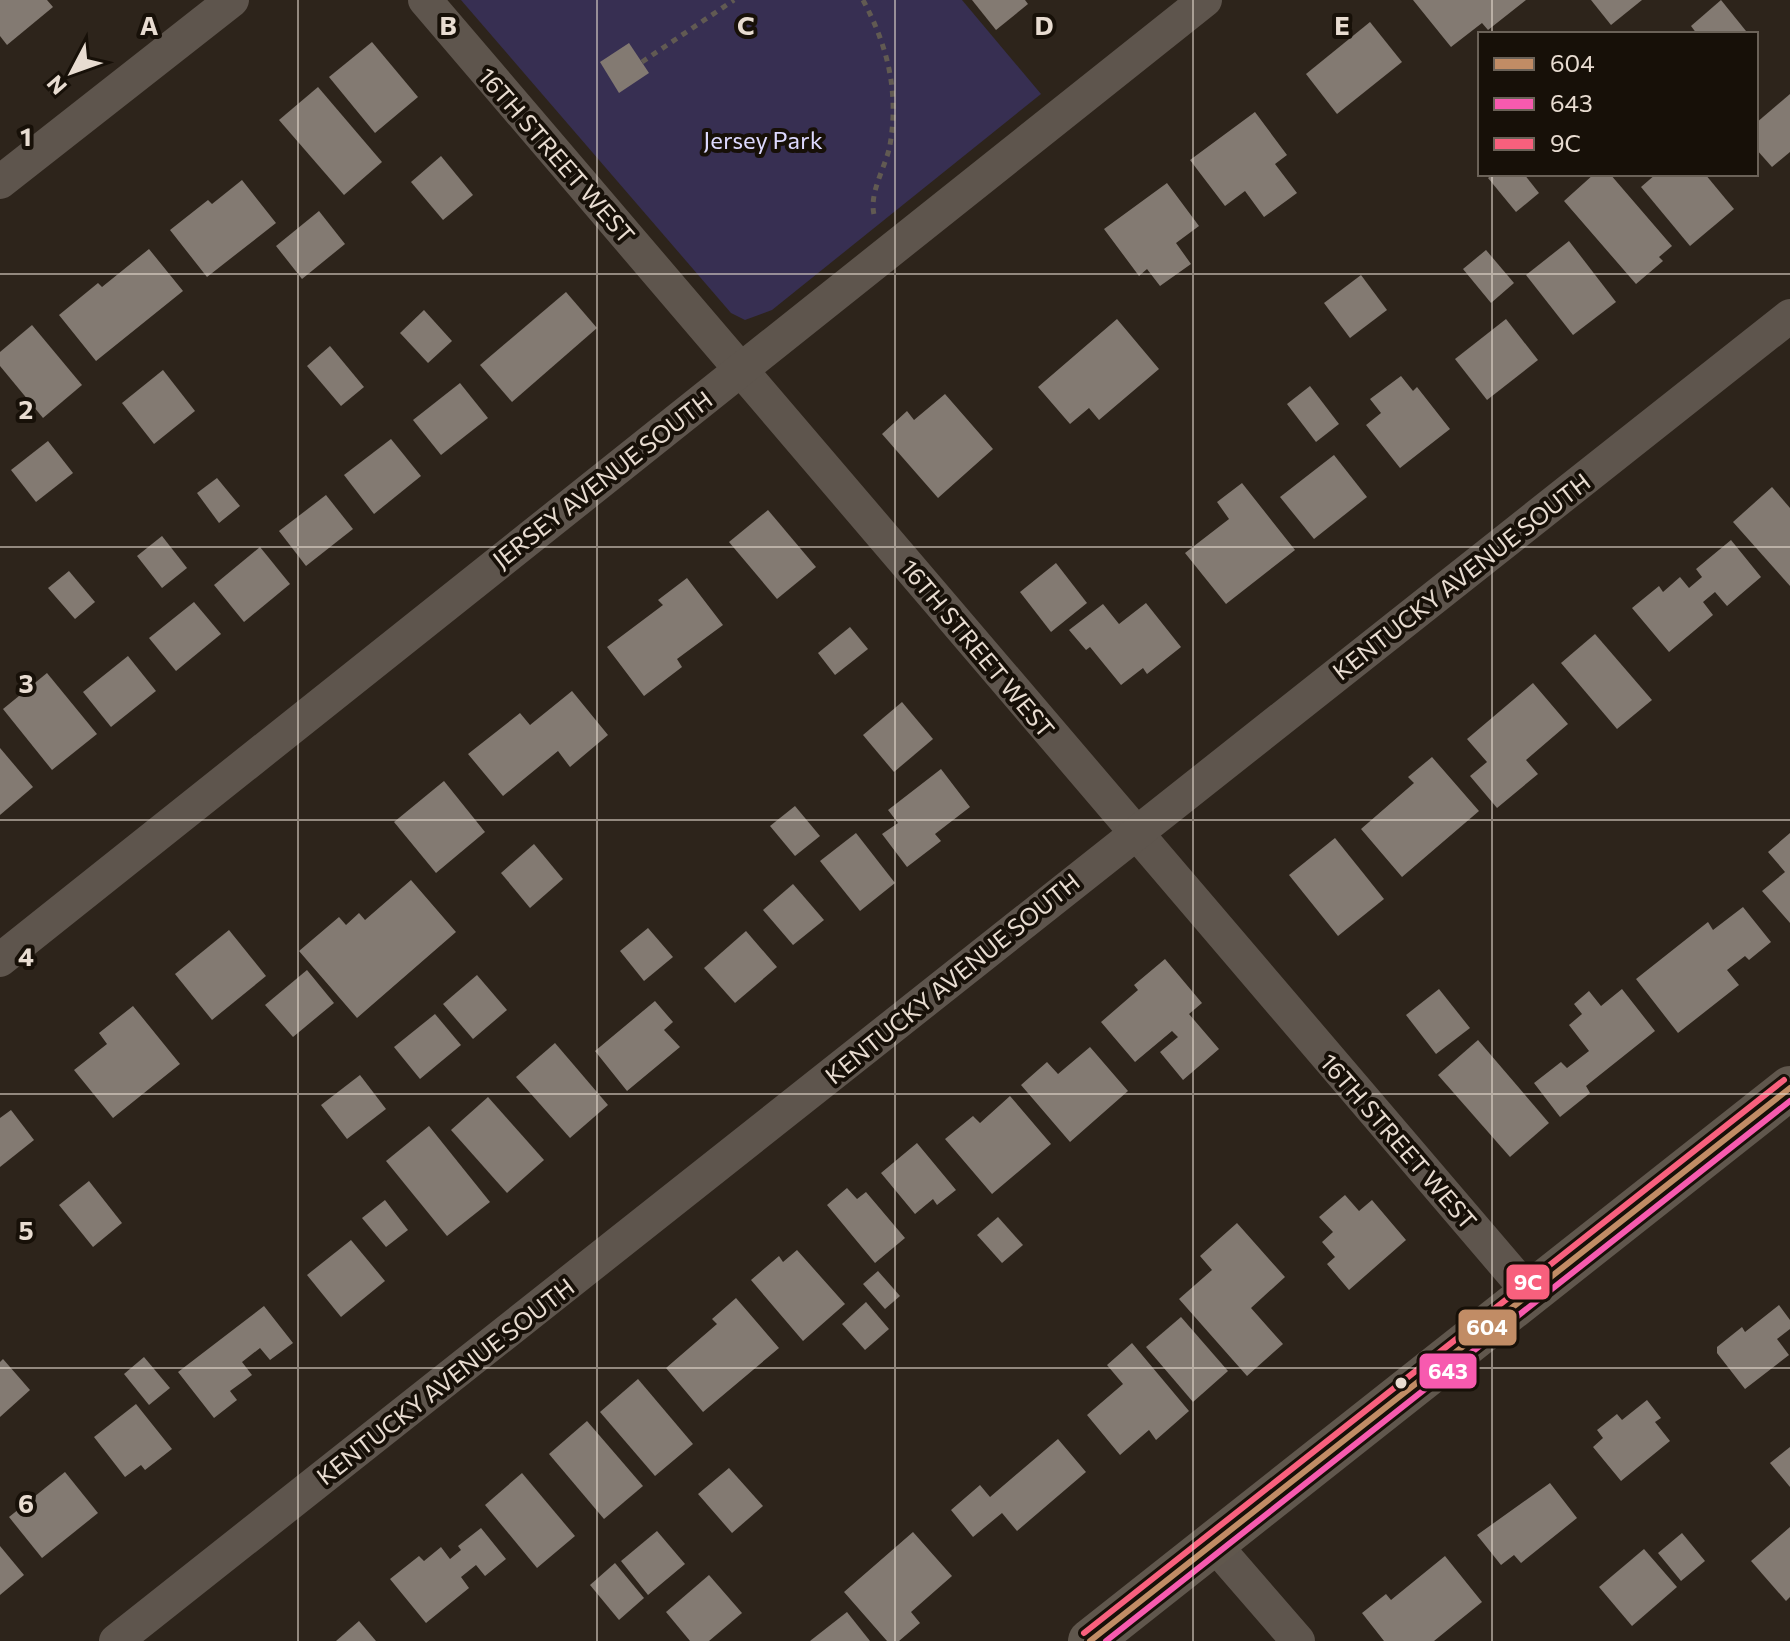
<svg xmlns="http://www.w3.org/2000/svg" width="1790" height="1641" viewBox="0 0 1790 1641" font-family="Commissioner,sans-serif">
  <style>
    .green { fill: #372f52 }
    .building { fill: #837a72 }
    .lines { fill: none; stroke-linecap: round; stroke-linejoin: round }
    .path { stroke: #615a52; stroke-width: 5; stroke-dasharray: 6 6; stroke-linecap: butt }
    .minor { stroke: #5e554d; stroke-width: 34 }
    .secondary { stroke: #60574d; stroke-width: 44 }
    .bus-1-casing { stroke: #171008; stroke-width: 12 }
    .bus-2-casing { stroke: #171008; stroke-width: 12 }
    .bus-3-casing { stroke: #171008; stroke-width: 12 }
    .bus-1 { stroke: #c18c65; stroke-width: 6 }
    .bus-2 { stroke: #f75aaf; stroke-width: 6 }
    .bus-3 { stroke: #f8607d; stroke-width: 6 }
    .grid { fill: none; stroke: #e8dcd1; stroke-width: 2; stroke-opacity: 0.55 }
    .bus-dot { fill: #e8dcd1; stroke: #171008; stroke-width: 3 }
    .labels { text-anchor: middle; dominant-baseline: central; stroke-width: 8; stroke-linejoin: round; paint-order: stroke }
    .park-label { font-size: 24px; fill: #ddd9fe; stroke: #171008 }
    .street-label { font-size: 24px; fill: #e8dcd1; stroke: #171008 }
    .grid-label { font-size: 26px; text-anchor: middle; font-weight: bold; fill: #e8dcd1; stroke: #171008; stroke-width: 8; stroke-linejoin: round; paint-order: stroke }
    .line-badge { stroke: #171008; stroke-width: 3 }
    .badge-label { font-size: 22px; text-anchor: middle; font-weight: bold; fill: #fff }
  </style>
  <rect width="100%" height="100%" fill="#2d241b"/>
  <!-- green -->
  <polygon class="green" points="461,0 962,0 1041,94 772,310 745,320 731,313"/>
  <!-- building -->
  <g class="building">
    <polygon points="0,0 47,0 53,7 7,45 0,36"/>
    <polygon points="972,0 1025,0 1028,4 996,30"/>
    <polygon points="1413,0 1526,0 1488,30 1482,23 1451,47"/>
    <polygon points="1591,0 1642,0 1611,25"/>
    <polygon points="1721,0 1746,31 1742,34 1697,34 1691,26"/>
    <polygon points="1370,22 1402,62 1337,114 1306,74"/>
    <polygon points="372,42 418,97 375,133 329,77"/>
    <polygon points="629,43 649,73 619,93 600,62"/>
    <polygon points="318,87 382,162 344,195 279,120"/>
    <polygon points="1790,94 1790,152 1772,167 1756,149 1756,123"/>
    <polygon points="1255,112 1287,155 1275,164 1297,193 1264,217 1245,191 1225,206 1190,160"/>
    <polygon points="441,156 473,195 443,220 411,182"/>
    <polygon points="1493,174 1524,174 1539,193 1516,212 1488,178"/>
    <polygon points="1594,174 1610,174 1672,246 1659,257 1663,261 1636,284 1564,201"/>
    <polygon points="1656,174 1705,174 1734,209 1690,246 1641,187"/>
    <polygon points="242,180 276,223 207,277 170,230 208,200 212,204"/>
    <polygon points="1167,183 1199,226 1176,243 1191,264 1160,286 1147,269 1139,276 1104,229"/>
    <polygon points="319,211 345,244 302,279 276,246"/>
    <polygon points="1569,241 1616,302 1573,335 1526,275"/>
    <polygon points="149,249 183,291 96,361 59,315 98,283 102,287"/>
    <polygon points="1486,250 1514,283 1491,303 1463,269"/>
    <polygon points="1361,275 1387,310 1350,338 1324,303"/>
    <polygon points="566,292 597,328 512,402 480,365"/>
    <polygon points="424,310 452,341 428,363 400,333"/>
    <polygon points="1117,319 1159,369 1099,420 1089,408 1070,424 1038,387"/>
    <polygon points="1506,319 1538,360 1487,400 1455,359"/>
    <polygon points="32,325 82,385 43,418 0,366 0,352"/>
    <polygon points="330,346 364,387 341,406 307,366"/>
    <polygon points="163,370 195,411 154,444 122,403"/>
    <polygon points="1401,376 1413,391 1417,387 1450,429 1400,468 1366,425 1381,413 1370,399"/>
    <polygon points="460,383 488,418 441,455 413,420"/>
    <polygon points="1310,386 1339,424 1316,442 1287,404"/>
    <polygon points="945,394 993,449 938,498 882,434 907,411 914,420"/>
    <polygon points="391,439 421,476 374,514 344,475"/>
    <polygon points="48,441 73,473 36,502 11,470"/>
    <polygon points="1334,455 1367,497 1314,539 1280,497"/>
    <polygon points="217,478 240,506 219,523 197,493"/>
    <polygon points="1242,483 1295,550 1226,604 1185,553 1229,519 1217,502"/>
    <polygon points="1772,487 1790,508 1790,586 1733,522"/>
    <polygon points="326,495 353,529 306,566 279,531"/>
    <polygon points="768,510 816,567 777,599 729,542"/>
    <polygon points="162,536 187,568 162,588 137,556"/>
    <polygon points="1731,540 1761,577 1727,606 1715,592 1703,602 1713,615 1669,652 1632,608 1659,586 1663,592 1680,577 1689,588 1702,577 1696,569"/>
    <polygon points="260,547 290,584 244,622 214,585"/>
    <polygon points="1056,563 1087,603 1051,632 1020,592"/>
    <polygon points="69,571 95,602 75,619 48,588"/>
    <polygon points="687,578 723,625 677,659 682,667 644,696 607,647 663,605 658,600"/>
    <polygon points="194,602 221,634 176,671 149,638"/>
    <polygon points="1146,603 1181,647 1147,674 1143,668 1121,685 1090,647 1086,650 1069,630 1103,604 1119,624"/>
    <polygon points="850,627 868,649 835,675 818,653"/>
    <polygon points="1595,634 1652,700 1617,729 1561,663"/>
    <polygon points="128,656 156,691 111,727 83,692"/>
    <polygon points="47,673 97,734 52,770 3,709"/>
    <polygon points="1533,683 1568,724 1526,760 1538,774 1497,808 1470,776 1487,762 1467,739"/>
    <polygon points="572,691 608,735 570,767 558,751 503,796 468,754 520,713 530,725"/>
    <polygon points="902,702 933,739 894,772 863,735"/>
    <polygon points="0,748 33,787 0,815"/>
    <polygon points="1432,757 1479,811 1402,877 1361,829 1414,783 1408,777"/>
    <polygon points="941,769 970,807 935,834 941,841 907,867 882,834 898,823 888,810"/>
    <polygon points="444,781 485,832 436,873 394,822"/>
    <polygon points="795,806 820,836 795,856 770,826"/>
    <polygon points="856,833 895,883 860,911 820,861"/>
    <polygon points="1790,833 1790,923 1762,891 1785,872 1768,852"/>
    <polygon points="1335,838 1384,899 1338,936 1289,875"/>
    <polygon points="534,844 563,879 530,908 501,873"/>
    <polygon points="411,880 456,932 357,1018 299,951 339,917 346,925 359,913 365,920"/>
    <polygon points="793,884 824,920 793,945 763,910"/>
    <polygon points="1743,907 1771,942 1749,960 1745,956 1727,970 1739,985 1678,1033 1636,979 1708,922 1713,930"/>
    <polygon points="648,928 673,957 644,981 620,951"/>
    <polygon points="229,930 266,976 212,1020 175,974"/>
    <polygon points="746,931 777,967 735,1003 704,968"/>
    <polygon points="1165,959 1202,1003 1189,1014 1219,1049 1183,1080 1160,1052 1178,1037 1172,1031 1135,1062 1101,1022 1138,990 1134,985"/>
    <polygon points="307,970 334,1003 293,1037 265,1005"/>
    <polygon points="477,975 507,1010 473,1039 443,1004"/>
    <polygon points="1439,989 1470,1028 1436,1054 1406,1015"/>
    <polygon points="1622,989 1655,1031 1586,1086 1590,1093 1560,1117 1534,1083 1561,1062 1567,1068 1589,1051 1569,1025 1582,1014 1574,1004 1589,991 1601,1006"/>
    <polygon points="655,1001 673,1022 664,1030 680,1047 627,1091 595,1051"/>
    <polygon points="133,1006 180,1064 113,1118 74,1070 107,1044 99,1033"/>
    <polygon points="435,1014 461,1045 420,1079 394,1047"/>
    <polygon points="1478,1040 1549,1123 1510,1157 1438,1075"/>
    <polygon points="555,1043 608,1105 570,1138 516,1077"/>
    <polygon points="1090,1047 1128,1091 1070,1142 1021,1085 1047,1062 1058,1074"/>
    <polygon points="360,1075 386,1109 347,1139 321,1105"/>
    <polygon points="1010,1096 1051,1144 992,1194 945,1139 973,1116 980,1123"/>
    <polygon points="488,1097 544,1160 507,1193 451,1130"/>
    <polygon points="11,1110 34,1140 0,1167 0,1118"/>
    <polygon points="429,1126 490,1202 447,1236 386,1161"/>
    <polygon points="917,1143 956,1190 937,1205 933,1199 915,1214 881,1173"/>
    <polygon points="89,1181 122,1223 93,1247 59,1205"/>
    <polygon points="847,1188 857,1199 866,1192 905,1238 875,1263 827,1205"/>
    <polygon points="1345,1195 1359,1211 1372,1200 1406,1240 1349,1290 1327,1264 1335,1257 1322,1242 1333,1232 1319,1217"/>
    <polygon points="385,1200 408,1230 386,1247 362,1218"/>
    <polygon points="998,1217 1023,1245 1002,1263 977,1235"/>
    <polygon points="1237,1223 1285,1277 1251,1308 1283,1344 1247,1376 1179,1299 1212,1270 1200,1256"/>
    <polygon points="351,1240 385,1281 341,1317 307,1275"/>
    <polygon points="797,1250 845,1304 803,1341 751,1280 779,1256 783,1262"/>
    <polygon points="878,1271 900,1296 885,1309 863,1284"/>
    <polygon points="736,1298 779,1348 703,1412 666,1368 717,1324 712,1319"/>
    <polygon points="866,1302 889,1329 865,1350 842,1324"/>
    <polygon points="1779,1305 1790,1320 1790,1329 1777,1339 1789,1355 1745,1389 1717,1353 1717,1347 1742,1327 1745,1332"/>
    <polygon points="264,1306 293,1343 270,1360 260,1348 242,1362 252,1375 230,1391 237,1400 214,1418 178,1372"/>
    <polygon points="1181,1317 1228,1371 1193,1402 1146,1347"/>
    <polygon points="1132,1343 1189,1411 1156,1440 1149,1430 1120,1455 1087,1415 1123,1384 1107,1365"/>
    <polygon points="144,1357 170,1388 149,1405 124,1374"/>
    <polygon points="3,1359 30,1390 0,1417 0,1362"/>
    <polygon points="638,1379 693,1444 655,1476 600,1412"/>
    <polygon points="1647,1400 1661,1418 1655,1422 1670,1441 1621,1481 1593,1447 1603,1438 1597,1430 1617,1414 1622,1420"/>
    <polygon points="136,1404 172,1449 145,1470 141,1465 125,1477 94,1437"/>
    <polygon points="587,1421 643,1486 604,1519 549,1454"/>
    <polygon points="1058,1439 1086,1472 1017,1531 1002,1513 973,1537 951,1510 980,1485 990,1497"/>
    <polygon points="1790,1447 1790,1487 1770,1463"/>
    <polygon points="729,1468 763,1506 732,1533 698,1494"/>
    <polygon points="65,1472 98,1513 42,1558 9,1517"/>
    <polygon points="522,1473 575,1536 537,1568 485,1505"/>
    <polygon points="1550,1483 1577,1518 1521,1563 1514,1555 1501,1565 1477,1535"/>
    <polygon points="1790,1527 1790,1597 1786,1601 1751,1561"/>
    <polygon points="481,1528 506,1559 485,1576 476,1565 461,1577 469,1588 426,1623 390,1579 419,1556 424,1561 441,1547 450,1559 461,1550 458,1546"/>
    <polygon points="657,1531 685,1564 648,1595 621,1561"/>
    <polygon points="913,1532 952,1576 911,1612 920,1623 899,1641 887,1641 844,1592"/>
    <polygon points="1682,1533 1705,1561 1681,1581 1658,1553"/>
    <polygon points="0,1546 24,1575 0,1595"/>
    <polygon points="1644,1549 1677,1587 1632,1626 1599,1587"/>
    <polygon points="1445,1556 1482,1602 1434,1641 1384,1641 1362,1613 1386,1594 1391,1600"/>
    <polygon points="615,1563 644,1598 619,1620 590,1585"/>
    <polygon points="709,1575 742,1613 709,1641 690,1641 666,1612"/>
    <polygon points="847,1612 870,1641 810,1641"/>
    <polygon points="359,1621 376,1641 336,1641"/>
  </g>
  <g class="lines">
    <!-- path -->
    <g class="path">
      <path d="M863,0C888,47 899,92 890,145C886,167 867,195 875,218"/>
      <polyline points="642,62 734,0"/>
    </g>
    <!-- minor -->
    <g class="minor">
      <polyline points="425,0 1531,1295"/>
      <polyline points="0,182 232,0"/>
      <polyline points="0,960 1205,0"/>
      <polyline points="1213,1543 1298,1641"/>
      <polyline points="116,1641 1790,316"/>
    </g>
    <!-- secondary -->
    <polyline class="secondary" points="1090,1641 1790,1088"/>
    <!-- bus-1 casing -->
    <g class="bus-1-casing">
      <polyline id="bus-1" points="1090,1641 1790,1088"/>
    </g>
    <!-- bus-2 casing -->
    <g class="bus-2-casing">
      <polyline id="bus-2" points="1106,1641 1790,1101"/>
    </g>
    <!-- bus-3 casing -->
    <g class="bus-3-casing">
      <polyline id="bus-3" points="1084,1633 1784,1080"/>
    </g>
    <!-- bus-1 -->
    <use href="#bus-1" class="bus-1"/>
    <!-- bus-2 -->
    <use href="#bus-2" class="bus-2"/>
    <!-- bus-3 -->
    <use href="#bus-3" class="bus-3"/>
  </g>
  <!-- grid -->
  <path class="grid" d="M298,0V1641M597,0V1641M895,0V1641M1193,0V1641M1492,0V34M1492,174V1641M0,274H1790M0,547H1790M0,820H1790M0,1094H1790M0,1368H1790"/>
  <!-- markers -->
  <circle class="bus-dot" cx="1401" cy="1383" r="7"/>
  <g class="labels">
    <!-- park labels -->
    <g class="park-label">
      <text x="763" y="139">Jersey Park</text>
    </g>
    <!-- street labels -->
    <g class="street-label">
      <text transform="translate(557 155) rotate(49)">16TH STREET WEST</text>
      <text transform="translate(602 479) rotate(-38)">JERSEY AVENUE SOUTH</text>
      <text transform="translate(1461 576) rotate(-38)">KENTUCKY AVENUE SOUTH</text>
      <text transform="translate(978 648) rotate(50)">16TH STREET WEST</text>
      <text transform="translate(952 978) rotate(-39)">KENTUCKY AVENUE SOUTH</text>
      <text transform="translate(1399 1141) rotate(49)">16TH STREET WEST</text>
      <text transform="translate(445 1381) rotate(-38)">KENTUCKY AVENUE SOUTH</text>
    </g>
  </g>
  <g class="grid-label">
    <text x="149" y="35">A</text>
    <text x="448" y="35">B</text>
    <text x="746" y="35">C</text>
    <text x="1044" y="35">D</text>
    <text x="1342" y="35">E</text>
    <text x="26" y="146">1</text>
    <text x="26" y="419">2</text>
    <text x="26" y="693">3</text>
    <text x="26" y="966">4</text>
    <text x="26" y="1240">5</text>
    <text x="26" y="1513">6</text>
  </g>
  <g class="line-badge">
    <rect x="1505" y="1263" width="46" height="38" rx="8" fill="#f8607d"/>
    <rect x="1457" y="1308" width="61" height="39" rx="8" fill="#c18c65"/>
    <rect x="1418" y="1352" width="60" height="38" rx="8" fill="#f75aaf"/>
  </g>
  <g class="badge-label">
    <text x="1528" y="1290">9C</text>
    <text x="1487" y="1335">604</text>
    <text x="1448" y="1379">643</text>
  </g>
  <!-- legend -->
  <rect x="1478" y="32" width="280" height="144" fill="#171008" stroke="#6b6258" stroke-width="2"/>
  <rect x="1494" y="58" width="40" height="12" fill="#c18c65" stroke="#6b6258" stroke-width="2"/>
  <text x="1550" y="72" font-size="24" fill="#e8dcd1">604</text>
  <rect x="1494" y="98" width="40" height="12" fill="#f75aaf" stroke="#6b6258" stroke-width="2"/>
  <text x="1550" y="112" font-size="24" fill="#e8dcd1">643</text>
  <rect x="1494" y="138" width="40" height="12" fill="#f8607d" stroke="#6b6258" stroke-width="2"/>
  <text x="1550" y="152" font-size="24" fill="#e8dcd1">9C</text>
  <!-- north arrow -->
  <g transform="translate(72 72) rotate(229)" stroke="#171008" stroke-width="6" paint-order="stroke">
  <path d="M0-6L14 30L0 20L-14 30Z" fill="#e8dcd1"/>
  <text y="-12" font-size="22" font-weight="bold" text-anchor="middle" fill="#e8dcd1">N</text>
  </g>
</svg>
